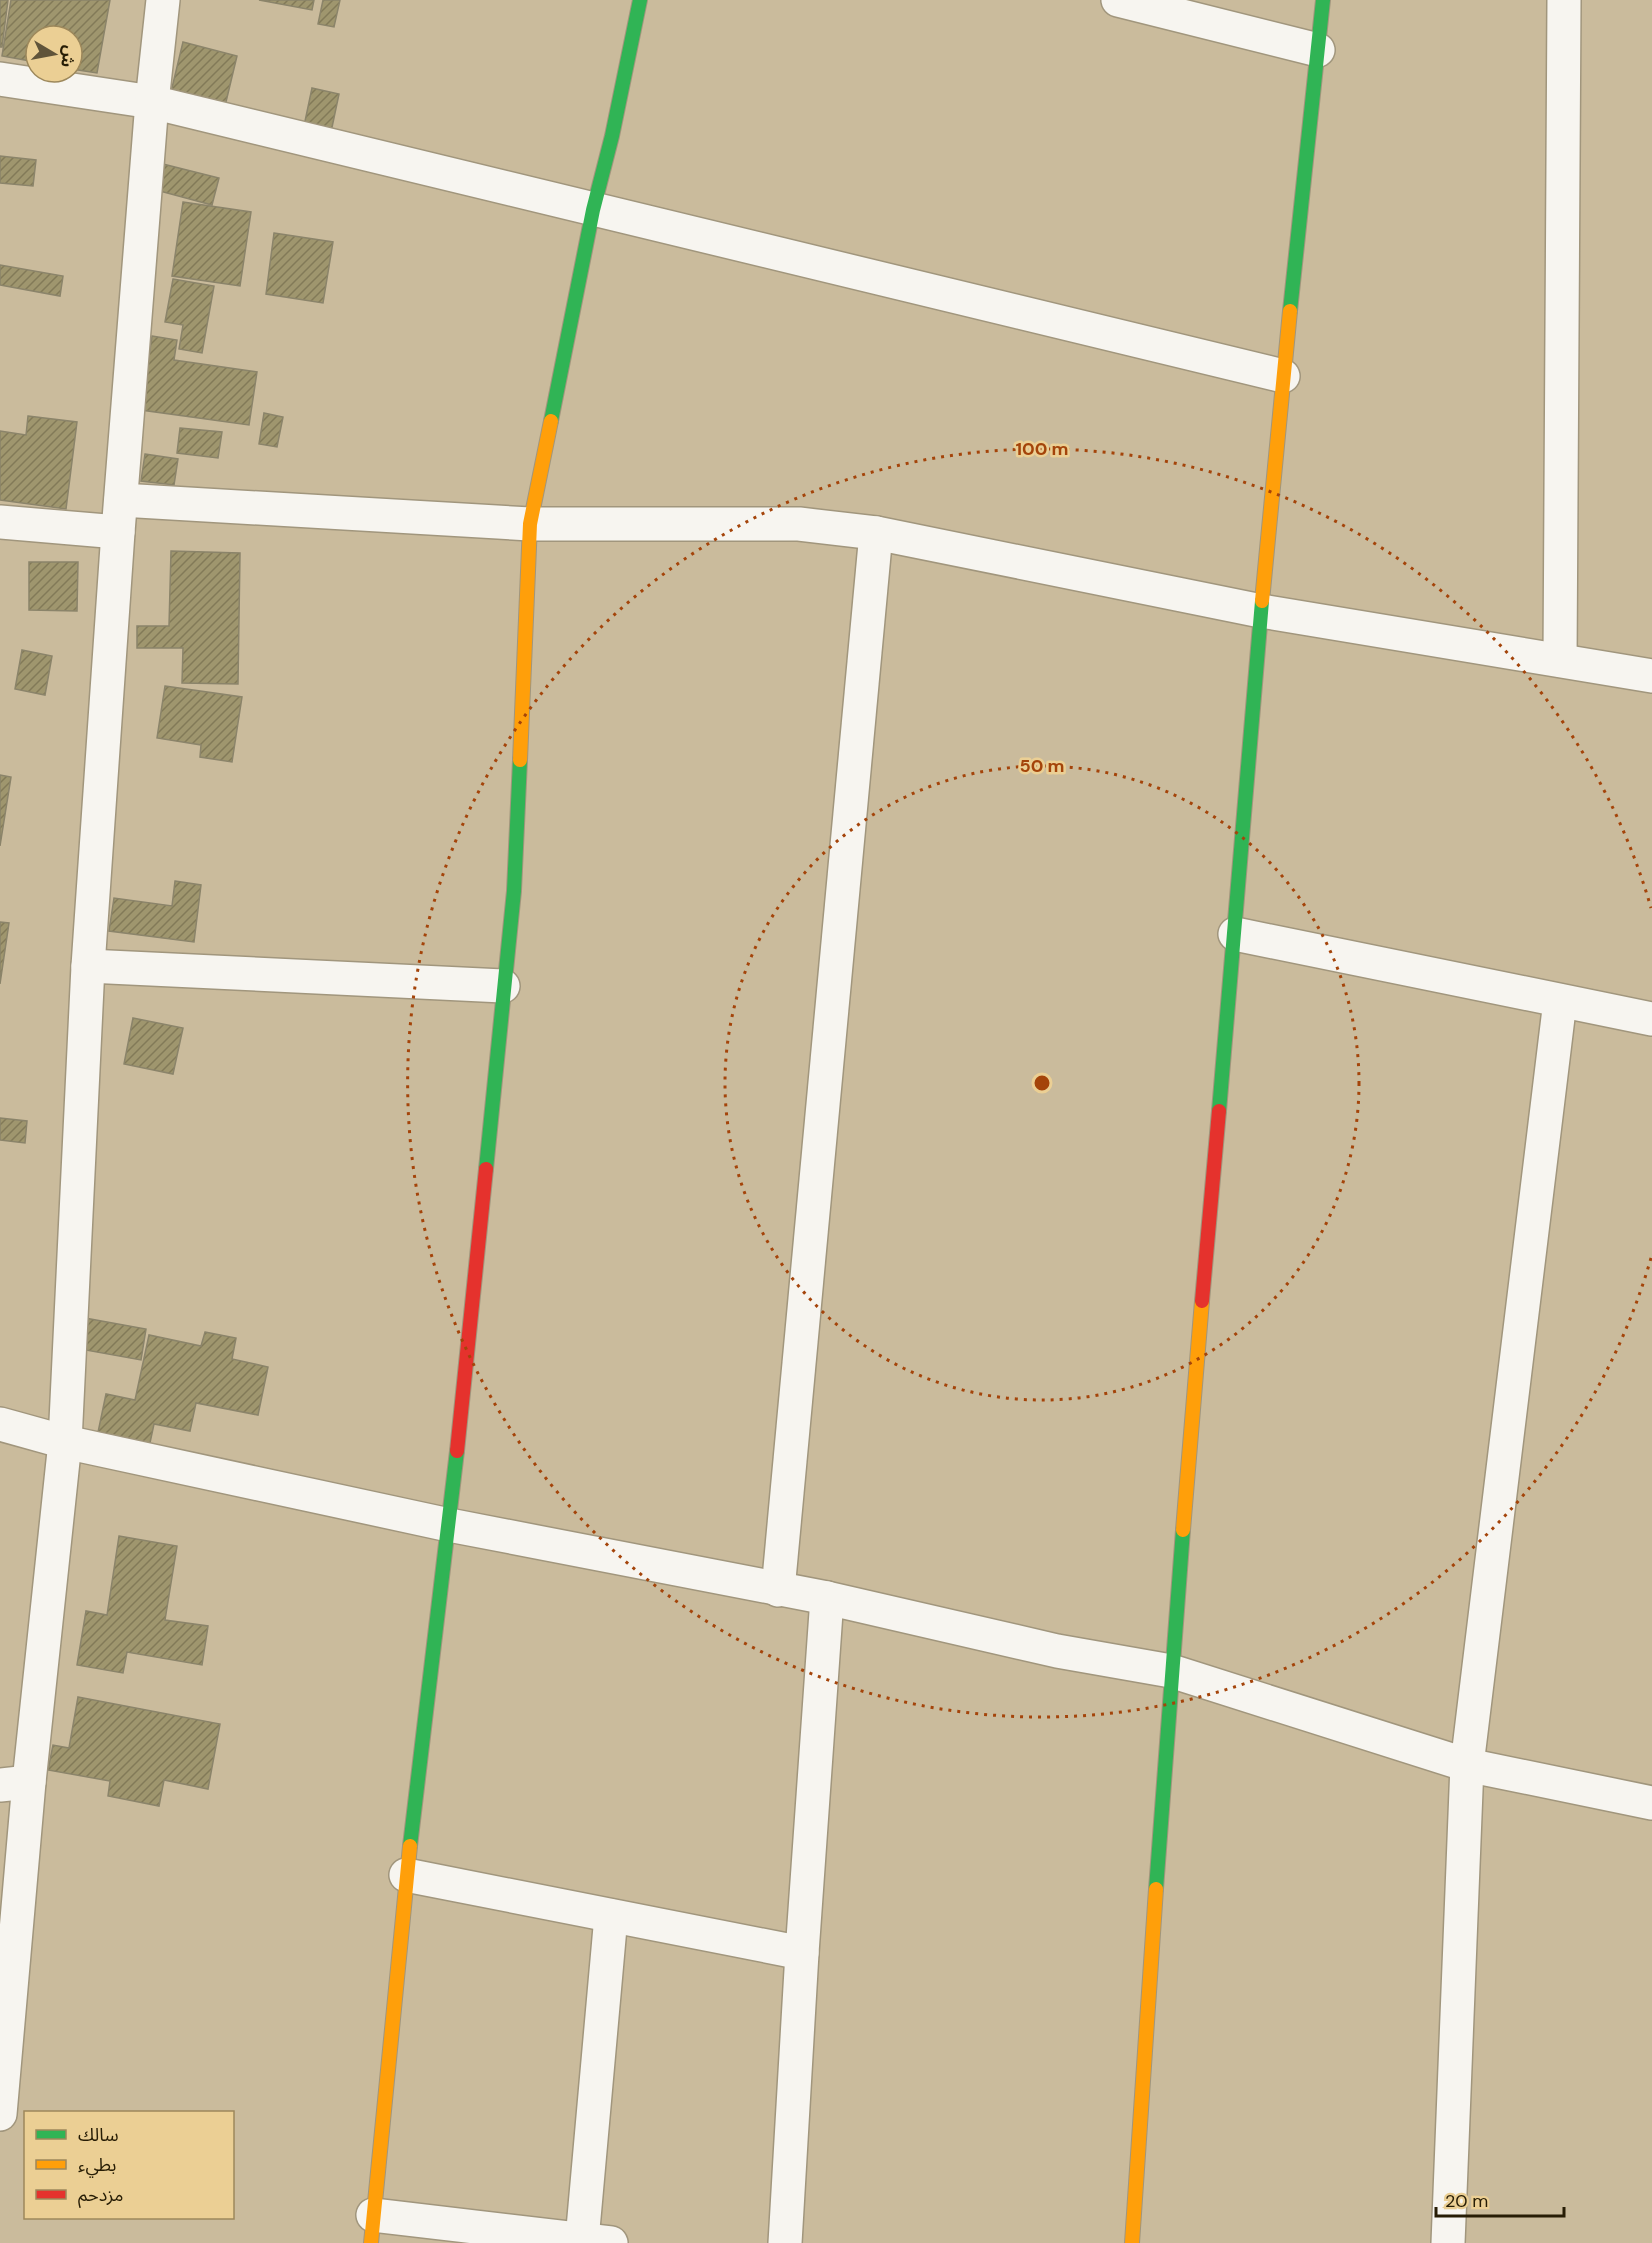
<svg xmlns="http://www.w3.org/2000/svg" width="1652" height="2243" viewBox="0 0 1652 2243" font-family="'DM Sans','Noto Sans Arabic',sans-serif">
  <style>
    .building { fill: url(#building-hatch); stroke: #8b846a; stroke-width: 1.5 }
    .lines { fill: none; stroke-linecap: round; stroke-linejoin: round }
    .street-casing { stroke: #a1967d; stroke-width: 36 }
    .fast-casing { stroke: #a1967d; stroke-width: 16 }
    .slow-casing { stroke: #a1967d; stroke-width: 16 }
    .jam-casing { stroke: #a1967d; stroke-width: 16 }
    .street { stroke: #f7f5f0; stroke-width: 33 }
    .fast { stroke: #30b455; stroke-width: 14 }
    .slow { stroke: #ff9f0a; stroke-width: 14 }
    .jam { stroke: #e5322d; stroke-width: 14 }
    .ring { fill: none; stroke: #a4440a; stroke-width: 3; stroke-dasharray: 3 6 }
    .centre { fill: #a4440a; stroke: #ebcf94; stroke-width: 3 }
    .ring-label { font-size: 18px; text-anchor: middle; font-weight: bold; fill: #a4440a; stroke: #ebcf94; stroke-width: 5; stroke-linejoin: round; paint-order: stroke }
  </style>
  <defs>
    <pattern id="building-hatch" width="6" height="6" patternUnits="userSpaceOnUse" patternTransform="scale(1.5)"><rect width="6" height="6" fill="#9f966e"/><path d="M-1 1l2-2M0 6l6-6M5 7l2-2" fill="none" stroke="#827a58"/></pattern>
  </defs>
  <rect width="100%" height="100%" fill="#cabb9c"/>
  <!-- building -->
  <g class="building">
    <polygon points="0,0 8,0 2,47 0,47"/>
    <polygon points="11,0 110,0 97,73 72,69 72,36 36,36 36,62 2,56"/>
    <polygon points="259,0 314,0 312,10"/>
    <polygon points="323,0 340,0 334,27 318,24"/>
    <polygon points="183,42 237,56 225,106 171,92"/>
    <polygon points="312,88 339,94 331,132 304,126"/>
    <polygon points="0,156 36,160 33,186 0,183"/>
    <polygon points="163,164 219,178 212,205 156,190"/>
    <polygon points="183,202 251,212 240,286 172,276"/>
    <polygon points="274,233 333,242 323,303 266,294"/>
    <polygon points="0,265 63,276 60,296 0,285"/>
    <polygon points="173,279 214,286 202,353 179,349 183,325 165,322"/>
    <polygon points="152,336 177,340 174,360 257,372 249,425 141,410"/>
    <polygon points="264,413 283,417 277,447 259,444"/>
    <polygon points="28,416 77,422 66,509 0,500 0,431 26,435"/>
    <polygon points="180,428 222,432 218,458 177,453"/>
    <polygon points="145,454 178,459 174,485 141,481"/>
    <polygon points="171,551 240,553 238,684 182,683 183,648 137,648 137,626 169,626"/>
    <polygon points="29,562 78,562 77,611 29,610"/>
    <polygon points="22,650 52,656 45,695 15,689"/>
    <polygon points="165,686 242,697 232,762 200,757 201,745 157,738"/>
    <polygon points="0,775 11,777 0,846"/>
    <polygon points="175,881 201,885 194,942 109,931 114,898 172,906"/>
    <polygon points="0,922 9,923 0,984"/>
    <polygon points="133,1018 183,1028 173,1074 124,1064"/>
    <polygon points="0,1118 27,1121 25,1143 0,1140"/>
    <polygon points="85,1318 146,1329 141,1360 80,1349"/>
    <polygon points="205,1332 236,1338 232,1359 268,1367 258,1415 196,1403 190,1431 154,1424 148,1452 96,1442 106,1394 135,1400 149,1335 201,1346"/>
    <polygon points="119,1536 177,1546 165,1620 208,1626 202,1665 127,1652 123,1673 77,1665 86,1611 107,1615"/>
    <polygon points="78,1697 220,1724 208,1789 164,1780 159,1806 108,1796 110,1781 48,1770 53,1745 69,1748"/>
  </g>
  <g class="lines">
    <!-- street casing -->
    <g class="street-casing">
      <g id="street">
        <polyline points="1118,0 1318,50"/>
        <polyline points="0,79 152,102 1283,376"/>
        <polyline points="121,500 530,524 799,524 876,533 1261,611 1652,676"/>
        <polyline points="0,522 118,532"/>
        <polyline points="1560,660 1564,0"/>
        <polyline points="1235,934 1652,1019"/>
        <polyline points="88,966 503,986"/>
        <polyline points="0,1424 65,1442 449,1525 827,1598 1057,1651 1171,1671 1467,1765 1652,1803"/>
        <polyline points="778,1590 876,533"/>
        <polyline points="0,1785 29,1782"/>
        <polyline points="406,1875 802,1953"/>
        <polyline points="0,2114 29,1782 65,1442 88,966 118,532 152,102 163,0"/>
        <polyline points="373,2215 611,2243"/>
        <polyline points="582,2240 611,1916"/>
        <polyline points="785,2243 802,1953 827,1598"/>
        <polyline points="1448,2243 1467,1765 1560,1001"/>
      </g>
    </g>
    <!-- fast casing -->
    <g class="fast-casing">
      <g id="fast">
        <polyline points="1290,311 1323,0"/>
        <polyline points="551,421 593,210 612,136 640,0"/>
        <polyline points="1219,1111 1262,601"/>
        <polyline points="486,1169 514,891 520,760"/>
        <polyline points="410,1846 457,1451"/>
        <polyline points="1156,1889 1183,1530"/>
      </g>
    </g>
    <!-- slow casing -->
    <g class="slow-casing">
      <g id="slow">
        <polyline points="1262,601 1290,311"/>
        <polyline points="520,760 530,524 551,421"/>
        <polyline points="1183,1530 1202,1301"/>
        <polyline points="371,2243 410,1846"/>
        <polyline points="1132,2243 1156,1889"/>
      </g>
    </g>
    <!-- jam casing -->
    <g class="jam-casing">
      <g id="jam">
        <polyline points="1202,1301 1219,1111"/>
        <polyline points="457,1451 486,1169"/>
      </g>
    </g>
    <!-- street -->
    <use href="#street" class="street"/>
    <!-- fast -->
    <use href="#fast" class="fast"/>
    <!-- slow -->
    <use href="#slow" class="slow"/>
    <!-- jam -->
    <use href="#jam" class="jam"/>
  </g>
  <!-- distance rings -->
  <g class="ring">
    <circle cx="1042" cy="1083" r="317"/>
    <path d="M1651 1258A634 634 0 1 1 1651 908"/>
  </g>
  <circle cx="1042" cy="1083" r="9" class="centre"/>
  <g class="ring-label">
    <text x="1042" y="455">100 m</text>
    <text x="1042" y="772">50 m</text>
  </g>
  <!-- legend -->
  <rect x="24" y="2111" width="210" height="108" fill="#ebcf94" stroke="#9d885b" stroke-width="1.5"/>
  <rect x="36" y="2130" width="30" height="9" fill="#30b455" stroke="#9d885b" stroke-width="1.5"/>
  <text x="78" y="2141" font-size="18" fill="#271d05">سالك</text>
  <rect x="36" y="2160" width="30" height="9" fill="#ff9f0a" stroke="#9d885b" stroke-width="1.5"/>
  <text x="78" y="2171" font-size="18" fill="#271d05">بطيء</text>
  <rect x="36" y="2190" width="30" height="9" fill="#e5322d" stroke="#9d885b" stroke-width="1.5"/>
  <text x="78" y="2201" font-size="18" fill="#271d05">مزدحم</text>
  <!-- north arrow -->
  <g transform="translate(54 54) rotate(100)"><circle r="28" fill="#ebcf94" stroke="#9d885b" stroke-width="1.5"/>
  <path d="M0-4.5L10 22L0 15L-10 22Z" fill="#60543a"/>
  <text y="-9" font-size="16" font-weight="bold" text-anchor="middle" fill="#271d05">ش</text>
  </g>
  <!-- scale -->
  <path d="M1436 2207v9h128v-9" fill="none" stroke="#271d05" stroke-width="3"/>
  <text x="1445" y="2207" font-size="18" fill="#271d05" stroke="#ebcf94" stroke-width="4.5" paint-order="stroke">20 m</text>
</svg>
